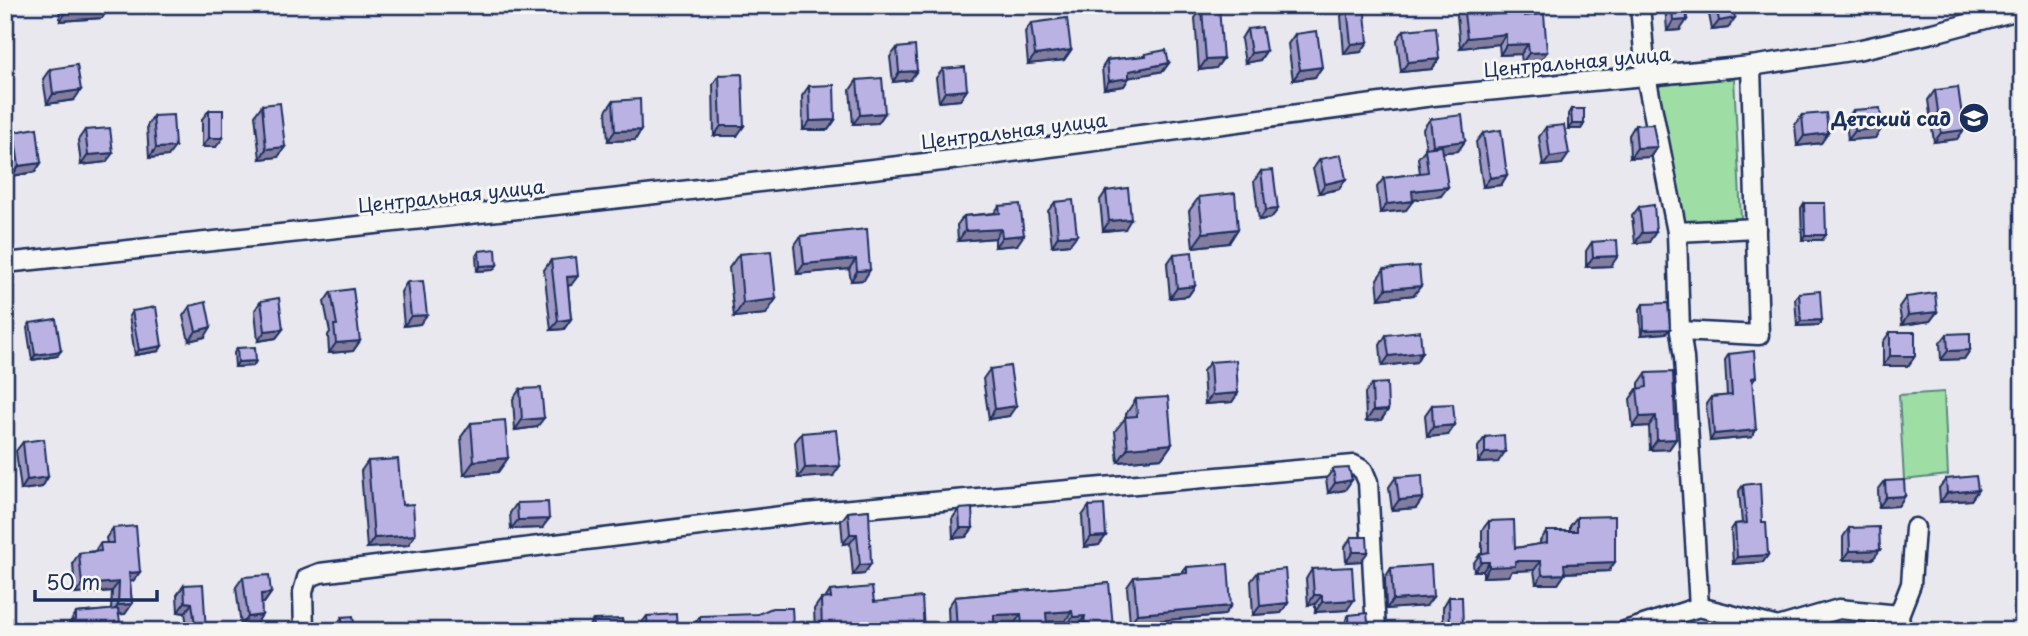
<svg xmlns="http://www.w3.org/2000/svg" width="2028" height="636" viewBox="0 0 2028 636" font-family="'Playpen Sans',sans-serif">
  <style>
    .green { fill: #9edda4; stroke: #5c8681; stroke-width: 2 }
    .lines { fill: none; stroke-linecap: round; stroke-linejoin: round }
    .minor-casing { stroke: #1b2f5e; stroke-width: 23 }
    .minor { stroke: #f6f6f2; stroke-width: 18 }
    .wall { fill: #a099c3; stroke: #1b2f5e; stroke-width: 2 }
    .shaded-wall { fill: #827d9f; stroke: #1b2f5e; stroke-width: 2 }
    .building { fill: #bab2e3; stroke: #1b2f5e; stroke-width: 2 }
    .labels { text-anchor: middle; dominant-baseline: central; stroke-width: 6; stroke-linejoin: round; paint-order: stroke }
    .street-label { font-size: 19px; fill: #1b2f5e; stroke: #f6f6f2 }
    .poi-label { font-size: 19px; font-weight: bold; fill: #1b2f5e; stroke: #f6f6f2; text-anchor: end }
  </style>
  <rect width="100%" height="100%" fill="#eae8ef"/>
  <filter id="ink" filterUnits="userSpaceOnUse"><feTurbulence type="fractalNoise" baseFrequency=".0143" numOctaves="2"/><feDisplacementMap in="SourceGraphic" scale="14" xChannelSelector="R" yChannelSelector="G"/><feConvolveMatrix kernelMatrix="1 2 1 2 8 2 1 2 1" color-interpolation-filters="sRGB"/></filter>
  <g filter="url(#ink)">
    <!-- green -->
    <g class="green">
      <polygon points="1734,77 1741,219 1683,224 1657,86"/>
      <polygon points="1944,392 1948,475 1904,480 1899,395"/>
    </g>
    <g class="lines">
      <!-- minor casing -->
      <g class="minor-casing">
        <g id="minor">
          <polyline points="1640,5 1646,76 1677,232 1680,331 1684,358 1699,607"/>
          <polyline points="1677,232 1756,228"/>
          <polyline points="5,263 594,201 960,159 1433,96 1751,66 1857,50 1937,32 2023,9"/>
          <polyline points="1680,331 1759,335 1751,66"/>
          <polyline points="1778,627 1839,609 1899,615"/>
          <polyline points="304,631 303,592 307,578 320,573 806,513 1354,465 1363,470 1368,482 1376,631"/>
          <polyline points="1625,631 1699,607 1778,627"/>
          <polyline points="1901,631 1899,615 1911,584 1915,528"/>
        </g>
      </g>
      <!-- minor -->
      <use href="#minor" class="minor"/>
    </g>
    <!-- wall -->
    <g class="wall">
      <polygon points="59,5 111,5 102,18 60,21"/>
      <polygon points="1456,5 1483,5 1484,15 1524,16 1540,61 1522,63 1521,54 1500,55 1499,44 1460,48"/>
      <polygon points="1665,5 1686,5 1680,30 1667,31"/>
      <polygon points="1711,5 1732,5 1728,28 1712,30 1708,9"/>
      <polygon points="1347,7 1368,42 1361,52 1344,54 1341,16"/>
      <polygon points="1202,9 1216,68 1199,70 1195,18"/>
      <polygon points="1031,23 1071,50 1064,60 1028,64 1025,32"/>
      <polygon points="1247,29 1266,51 1260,60 1245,63 1241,39"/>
      <polygon points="1404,30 1439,59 1432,69 1401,72 1397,40"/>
      <polygon points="1295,34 1322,67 1315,77 1293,80 1288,44"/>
      <polygon points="897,48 910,80 893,82 890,57"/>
      <polygon points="1145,54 1169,63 1163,71 1129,77 1124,86 1104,89 1102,68 1107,60 1144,56"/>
      <polygon points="50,69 74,100 47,104 43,79"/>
      <polygon points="943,69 967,90 960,100 939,102 936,78"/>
      <polygon points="719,75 737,136 714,136 713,84"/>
      <polygon points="857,80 885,113 878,123 853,124 850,90"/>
      <polygon points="809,86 835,120 828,130 803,130 802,96"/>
      <polygon points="1935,90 1957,139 1934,142 1928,100"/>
      <polygon points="613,101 641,130 635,140 608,141 606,111"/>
      <polygon points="262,105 278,157 260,159 255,115"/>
      <polygon points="1571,109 1584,124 1581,129 1568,129 1568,114"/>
      <polygon points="209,110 216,147 202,147 202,119"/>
      <polygon points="1853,110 1882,128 1875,138 1848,140 1846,120"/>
      <polygon points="1802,115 1828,133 1821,143 1797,146 1795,125"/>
      <polygon points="153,116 168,156 149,158 147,126"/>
      <polygon points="1430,119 1465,141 1458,151 1443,152 1441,196 1412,200 1406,210 1380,213 1377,187 1384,178 1420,173 1418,158 1426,148 1423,129"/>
      <polygon points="1635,125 1657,147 1650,157 1630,158 1629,135"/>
      <polygon points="1546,127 1562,164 1543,166 1539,137"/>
      <polygon points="85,130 106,162 81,165 78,140"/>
      <polygon points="14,132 41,163 35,172 12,176 7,141"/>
      <polygon points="1483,133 1507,175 1501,185 1483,187 1476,142"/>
      <polygon points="1320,159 1346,179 1339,189 1319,193 1313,169"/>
      <polygon points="1261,171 1278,209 1271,218 1259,220 1254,181"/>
      <polygon points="1106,191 1125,229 1103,231 1100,200"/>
      <polygon points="1199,197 1229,243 1193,247 1189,211"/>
      <polygon points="1055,202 1070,244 1052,246 1048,211"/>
      <polygon points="1804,203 1822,240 1802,240 1801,208"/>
      <polygon points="999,206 1017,245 995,247 995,238 958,241 957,225 964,216 994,213"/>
      <polygon points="1639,207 1649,242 1635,243 1632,216"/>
      <polygon points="867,229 864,280 851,281 849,269 797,274 794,246 801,236"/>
      <polygon points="1592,242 1611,266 1586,267 1586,251"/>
      <polygon points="479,251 497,265 493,270 477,271 476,256"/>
      <polygon points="739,254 766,314 734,317 729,268"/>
      <polygon points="1174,254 1195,286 1188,296 1170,298 1167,264"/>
      <polygon points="551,260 571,285 568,286 571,319 564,329 551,330 544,270"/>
      <polygon points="1384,269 1414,295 1379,299 1377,279"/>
      <polygon points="407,282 420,324 404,326 401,292"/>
      <polygon points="331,292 360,341 353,351 329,353 328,335 330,332 324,302"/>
      <polygon points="1799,293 1822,320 1819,325 1797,326 1795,298"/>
      <polygon points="1906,297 1937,312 1930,321 1902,325 1899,307"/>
      <polygon points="261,301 283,329 276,338 258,341 255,310"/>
      <polygon points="1643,304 1666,333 1641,335 1640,309"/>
      <polygon points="190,306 205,337 189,341 183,316"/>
      <polygon points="132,311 159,351 135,355 129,316"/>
      <polygon points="30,323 57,356 32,360 27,328"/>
      <polygon points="1890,332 1915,356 1908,366 1883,366 1883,342"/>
      <polygon points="1947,334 1970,350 1964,359 1941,360 1940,343"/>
      <polygon points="1386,335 1422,352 1416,362 1382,366 1380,345"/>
      <polygon points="237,348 256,361 253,366 235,367 234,353"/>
      <polygon points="1729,354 1756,377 1752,383 1752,437 1710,441 1706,404 1711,397 1727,396 1725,360"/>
      <polygon points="1210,362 1238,393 1232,402 1205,404 1203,371"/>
      <polygon points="990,369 1009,416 989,419 983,379"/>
      <polygon points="1646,373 1676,439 1669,449 1650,450 1649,426 1633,427 1630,399 1637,389 1639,389 1639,383"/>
      <polygon points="1372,384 1388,410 1381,420 1366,421 1365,393"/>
      <polygon points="520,389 537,427 515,430 513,399"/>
      <polygon points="1136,399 1172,444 1162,458 1118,462 1115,431 1126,417 1126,414"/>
      <polygon points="1432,405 1448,435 1427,437 1425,415"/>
      <polygon points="471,423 508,458 498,472 464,475 461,437"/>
      <polygon points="802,433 833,476 798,478 795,442"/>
      <polygon points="1485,437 1498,462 1478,463 1478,447"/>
      <polygon points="23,442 48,477 42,487 21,490 16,451"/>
      <polygon points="368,461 402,505 415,535 408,545 367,548 361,471"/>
      <polygon points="1333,469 1345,490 1328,493 1326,479"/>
      <polygon points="1396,477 1423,498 1416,508 1392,510 1389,487"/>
      <polygon points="1946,479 1978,490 1971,500 1940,502 1939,488"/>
      <polygon points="1885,481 1905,496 1898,506 1879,507 1878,490"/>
      <polygon points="1743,485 1762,522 1768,555 1763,562 1733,564 1731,530 1735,524 1742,523 1739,491"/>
      <polygon points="517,503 542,528 511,529 510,513"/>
      <polygon points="1089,506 1099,545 1084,547 1082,516"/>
      <polygon points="959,509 973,528 966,537 953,538 952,519"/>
      <polygon points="869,510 864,574 853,575 850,543 843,544 841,521 848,512"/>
      <polygon points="1577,517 1609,571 1565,573 1558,584 1536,584 1534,570 1512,571 1508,576 1483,577 1483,571 1474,571 1473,564 1480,554 1482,554 1482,530 1489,521 1515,548 1540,544 1540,541 1547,531 1570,531 1570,526"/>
      <polygon points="113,528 140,572 133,581 130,582 132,604 125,614 119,614 116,631 60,631 61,628 69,624 76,613 111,610 112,591 75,594 73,563 79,553 95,551 100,543 107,543 106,538"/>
      <polygon points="1849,528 1873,559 1843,560 1843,537"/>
      <polygon points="1351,537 1361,561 1346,562 1345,547"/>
      <polygon points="1187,567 1224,615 1130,623 1127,587 1134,577 1182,573"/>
      <polygon points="1391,568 1426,606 1386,609 1385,578"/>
      <polygon points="1312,569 1347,610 1315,612 1315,604 1308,605 1306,579"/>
      <polygon points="1258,572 1288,603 1281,613 1253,615 1251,581"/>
      <polygon points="243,577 271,593 264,603 261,603 256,624 241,626 236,587"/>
      <polygon points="1109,583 1110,631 1078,631 1078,626 1066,627 1065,621 1047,622 1042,631 1015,631 1014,624 994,624 992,631 949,631 948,607 955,597"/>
      <polygon points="184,585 206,631 188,631 185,613 178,612 177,595"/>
      <polygon points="830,591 874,602 924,631 815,631 814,609 821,599 825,599"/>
      <polygon points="1449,597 1459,631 1443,631 1443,607"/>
      <polygon points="1349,615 1369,631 1346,631 1346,619"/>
      <polygon points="647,616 677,631 640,631 640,625"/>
      <polygon points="700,616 793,624 788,631 693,631 693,626"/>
      <polygon points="342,617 355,631 336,631 335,627"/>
      <polygon points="593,620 624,631 578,631 578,630 587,629"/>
    </g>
    <!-- shaded-wall -->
    <g class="shaded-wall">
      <polygon points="91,5 111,5 102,18 60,21 70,7"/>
      <polygon points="1849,5 1865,5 1847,8"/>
      <polygon points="1735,18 1728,28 1712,30 1719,21"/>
      <polygon points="1687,20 1680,30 1667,31 1673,21"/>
      <polygon points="1506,34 1499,44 1460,48 1467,38"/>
      <polygon points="12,37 9,41 5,42 5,38"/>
      <polygon points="1368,42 1361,52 1344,54 1351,44"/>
      <polygon points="1528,44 1521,54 1500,55 1506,45"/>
      <polygon points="1071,50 1064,60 1028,64 1035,55"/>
      <polygon points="1266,51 1260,60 1245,63 1251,53"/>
      <polygon points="1547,52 1540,61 1522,63 1529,53"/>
      <polygon points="1223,59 1216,68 1199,70 1206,60"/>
      <polygon points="1439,59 1432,69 1401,72 1408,62"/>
      <polygon points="1169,63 1163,71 1123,79 1129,71"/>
      <polygon points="1322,67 1315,77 1293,80 1300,70"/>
      <polygon points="917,71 910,80 893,82 899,72"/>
      <polygon points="1129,78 1124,86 1104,89 1109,81"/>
      <polygon points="81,90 74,100 47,104 53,94"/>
      <polygon points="967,90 960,100 939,102 945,92"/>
      <polygon points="885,113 878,123 853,124 860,115"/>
      <polygon points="835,120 828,130 803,130 810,121"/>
      <polygon points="1572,124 1584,124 1581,129 1568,129"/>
      <polygon points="721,126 744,126 737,136 714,136"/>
      <polygon points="1882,128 1875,138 1848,140 1855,131"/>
      <polygon points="641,130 635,140 608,141 615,131"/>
      <polygon points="1964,130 1957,139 1934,142 1941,133"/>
      <polygon points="1828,133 1821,143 1797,146 1804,136"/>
      <polygon points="209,138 223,138 216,147 202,147"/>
      <polygon points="1465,141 1458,151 1426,154 1433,145"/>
      <polygon points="175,147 168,156 149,158 156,148"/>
      <polygon points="285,147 278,157 260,159 266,149"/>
      <polygon points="1657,147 1650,157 1630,158 1637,148"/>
      <polygon points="113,153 106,162 81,165 88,155"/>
      <polygon points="1569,154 1562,164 1543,166 1550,157"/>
      <polygon points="41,163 35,172 12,176 19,166"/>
      <polygon points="1507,175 1501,185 1483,187 1490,178"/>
      <polygon points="1346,179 1339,189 1319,193 1325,184"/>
      <polygon points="1448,187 1441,196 1405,201 1412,191"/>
      <polygon points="1413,201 1406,210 1380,213 1387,204"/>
      <polygon points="1278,209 1271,218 1259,220 1266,210"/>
      <polygon points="1131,219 1125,229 1103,231 1109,221"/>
      <polygon points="1001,229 995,238 958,241 965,231"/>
      <polygon points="1238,229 1229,243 1193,247 1203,233"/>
      <polygon points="1656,232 1649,242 1635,243 1642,233"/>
      <polygon points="1024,235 1017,245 995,247 1002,237"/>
      <polygon points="1077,235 1070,244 1052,246 1058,236"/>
      <polygon points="1805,235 1826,235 1822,240 1802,240"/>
      <polygon points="1618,256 1611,266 1586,267 1593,257"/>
      <polygon points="856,259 849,269 797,274 804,264"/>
      <polygon points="497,265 493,270 477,271 480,266"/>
      <polygon points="870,270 864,280 851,281 857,271"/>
      <polygon points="578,276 571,285 560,286 567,277"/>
      <polygon points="1195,286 1188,296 1170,298 1177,288"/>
      <polygon points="1421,286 1414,295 1379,299 1386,289"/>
      <polygon points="776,299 766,314 734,317 743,303"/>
      <polygon points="1937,312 1930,321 1902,325 1908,315"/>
      <polygon points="427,315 420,324 404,326 411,316"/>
      <polygon points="571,319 564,329 551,330 558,321"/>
      <polygon points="1822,320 1819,325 1797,326 1801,321"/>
      <polygon points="211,327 205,337 189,341 196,331"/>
      <polygon points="283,329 276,338 258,341 265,331"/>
      <polygon points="1670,329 1666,333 1641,335 1644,330"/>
      <polygon points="360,341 353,351 329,353 336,343"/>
      <polygon points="162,346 159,351 135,355 139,350"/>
      <polygon points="1970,350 1964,359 1941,360 1948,351"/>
      <polygon points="61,351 57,356 32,360 35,355"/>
      <polygon points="1422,352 1416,362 1382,366 1389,356"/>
      <polygon points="1890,356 1915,356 1908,366 1883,366"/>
      <polygon points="256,361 253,366 235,367 238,362"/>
      <polygon points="1238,393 1232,402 1205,404 1212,395"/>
      <polygon points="1016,406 1009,416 989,419 995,409"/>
      <polygon points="1388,410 1381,420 1366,421 1373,411"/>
      <polygon points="1656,416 1649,426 1633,427 1640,417"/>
      <polygon points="544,418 537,427 515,430 522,420"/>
      <polygon points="1455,425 1448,435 1427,437 1433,427"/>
      <polygon points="1756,430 1752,437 1710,441 1714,434"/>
      <polygon points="1676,439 1669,449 1650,450 1657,440"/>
      <polygon points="1172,444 1162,458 1118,462 1128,448"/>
      <polygon points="1505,452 1498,462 1478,463 1485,453"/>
      <polygon points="508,458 498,472 464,475 474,461"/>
      <polygon points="840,466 833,476 798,478 805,468"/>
      <polygon points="48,477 42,487 21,490 27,480"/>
      <polygon points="1352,480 1345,490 1328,493 1335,483"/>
      <polygon points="1978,490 1971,500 1940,502 1947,493"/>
      <polygon points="1905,496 1898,506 1879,507 1886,497"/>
      <polygon points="1423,498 1416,508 1392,510 1399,500"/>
      <polygon points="549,519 542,528 511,529 518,520"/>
      <polygon points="960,528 973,528 966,537 953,538"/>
      <polygon points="850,534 857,534 850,543 843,544"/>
      <polygon points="415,535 408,545 367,548 374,538"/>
      <polygon points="1106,536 1099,545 1084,547 1091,537"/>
      <polygon points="1880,550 1873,559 1843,560 1850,551"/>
      <polygon points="1353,552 1368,552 1361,561 1346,562"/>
      <polygon points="1768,555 1763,562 1733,564 1737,557"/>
      <polygon points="1515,561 1541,561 1534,570 1512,571 1508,576 1483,577 1489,567"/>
      <polygon points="1481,562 1489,562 1483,571 1474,571"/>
      <polygon points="1615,562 1609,571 1558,573 1564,564"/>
      <polygon points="871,564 864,574 853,575 860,565"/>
      <polygon points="140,572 133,581 123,582 129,573"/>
      <polygon points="1565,574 1558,584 1536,584 1542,575"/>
      <polygon points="119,582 112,591 75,594 82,585"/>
      <polygon points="271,593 264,603 254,604 261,594"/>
      <polygon points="1314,595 1322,595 1315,604 1308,605"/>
      <polygon points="1433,597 1426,606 1386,609 1393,600"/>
      <polygon points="1354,600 1347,610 1315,612 1322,602"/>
      <polygon points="185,602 192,603 185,613 178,612"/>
      <polygon points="1288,603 1281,613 1253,615 1260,606"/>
      <polygon points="132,604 125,614 111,615 118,605"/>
      <polygon points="1231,606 1224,615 1130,623 1137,614"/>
      <polygon points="1072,611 1065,621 1039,622 1046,613"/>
      <polygon points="1021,614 1014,624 987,624 994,615"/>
      <polygon points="262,615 256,624 241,626 248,617"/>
      <polygon points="1085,616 1078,626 1066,627 1073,617"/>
      <polygon points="1084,623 1088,623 1082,631 1079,631"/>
      <polygon points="783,624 793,624 788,631 779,631"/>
      <polygon points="1047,624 1042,631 1019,631 1022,626"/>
      <polygon points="1450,626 1463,626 1459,631 1446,631"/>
      <polygon points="994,627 992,631 965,631"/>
      <polygon points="1113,627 1110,631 1087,631 1089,629"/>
    </g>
    <!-- building -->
    <g class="building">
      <polygon points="70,5 91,5 70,7"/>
      <polygon points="1364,5 1368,42 1351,44 1347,7"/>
      <polygon points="1463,5 1483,5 1484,15 1523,12 1524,16 1544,14 1547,52 1529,53 1528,44 1506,45 1506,34 1467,38"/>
      <polygon points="1672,5 1686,5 1687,20 1673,21"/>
      <polygon points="1716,5 1732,5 1735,18 1719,21"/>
      <polygon points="1219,7 1223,59 1206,60 1202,9"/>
      <polygon points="1067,18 1071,50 1035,55 1031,23"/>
      <polygon points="9,22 12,37 5,38 5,23"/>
      <polygon points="1262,27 1266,51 1251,53 1247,29"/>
      <polygon points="1436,27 1439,59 1408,62 1404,30"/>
      <polygon points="1317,31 1322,67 1300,70 1295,34"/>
      <polygon points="915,46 917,71 899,72 897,48"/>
      <polygon points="1166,50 1169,63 1129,71 1129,78 1109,81 1107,60 1146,56 1145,54"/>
      <polygon points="77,65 81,90 53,94 50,69"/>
      <polygon points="965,67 967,90 945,92 943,69"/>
      <polygon points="742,74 744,126 721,126 719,75"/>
      <polygon points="882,78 885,113 860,115 857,80"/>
      <polygon points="834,85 835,120 810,121 809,86"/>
      <polygon points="1958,87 1964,130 1941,133 1935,90"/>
      <polygon points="640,99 641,130 615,131 613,101"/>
      <polygon points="280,103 285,147 266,149 262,105"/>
      <polygon points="1880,108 1882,128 1855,131 1853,110"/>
      <polygon points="1571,109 1584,109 1584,124 1572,124"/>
      <rect x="209" y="110" width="14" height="28"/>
      <polygon points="1826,113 1828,133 1804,136 1802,115"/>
      <polygon points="173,115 175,147 156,148 153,116"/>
      <polygon points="1462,115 1465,141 1433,145 1430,119"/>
      <polygon points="1653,124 1657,147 1637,148 1635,125"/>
      <polygon points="1564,125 1569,154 1550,157 1546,127"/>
      <polygon points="37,128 41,163 19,166 14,132"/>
      <polygon points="110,128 113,153 88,155 85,130"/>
      <polygon points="1501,130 1507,175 1490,178 1483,133"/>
      <polygon points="1442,146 1448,187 1412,191 1413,201 1387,204 1384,178 1428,172 1425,148"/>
      <polygon points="1341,155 1346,179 1325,184 1320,159"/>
      <polygon points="1273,170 1278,209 1266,210 1261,171"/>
      <polygon points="1128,188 1131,219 1109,221 1106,191"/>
      <polygon points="1235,193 1238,229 1203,233 1199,197"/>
      <polygon points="1073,200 1077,235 1058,236 1055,202"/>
      <polygon points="1804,203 1825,203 1826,235 1805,235"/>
      <polygon points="1020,204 1024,235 1002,237 1001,229 965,231 964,216 1000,213 999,206"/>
      <polygon points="1654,205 1656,232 1642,233 1639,207"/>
      <polygon points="867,229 870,270 857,271 856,259 804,264 801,236"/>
      <polygon points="1617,240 1618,256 1593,257 1592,242"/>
      <polygon points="496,249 497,265 480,266 479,251"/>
      <polygon points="771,251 776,299 743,303 739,254"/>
      <polygon points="1192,252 1195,286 1177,288 1174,254"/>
      <polygon points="576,257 578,276 567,277 571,319 558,321 551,260"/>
      <polygon points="1419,266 1421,286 1386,289 1384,269"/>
      <polygon points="423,281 427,315 411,316 407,282"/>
      <polygon points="353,289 360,341 336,343 334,325 337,325 331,292"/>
      <polygon points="1820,291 1822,320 1801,321 1799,293"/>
      <polygon points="1935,293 1937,312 1908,315 1906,297"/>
      <polygon points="279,298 283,329 265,331 261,301"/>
      <polygon points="206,302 211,327 196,331 190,306"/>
      <polygon points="1668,303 1670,329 1644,330 1643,304"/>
      <polygon points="156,307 162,346 139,350 132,311"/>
      <polygon points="56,319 61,351 35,355 30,323"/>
      <polygon points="1420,331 1422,352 1389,356 1386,335"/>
      <rect x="1890" y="332" width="25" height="24"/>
      <polygon points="1970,333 1970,350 1948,351 1947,334"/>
      <polygon points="255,347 256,361 238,362 237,348"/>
      <polygon points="1754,351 1756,377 1752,378 1756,430 1714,434 1711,397 1732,395 1729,354"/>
      <polygon points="1236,360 1238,393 1212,395 1210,362"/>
      <polygon points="1010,366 1016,406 995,409 990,369"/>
      <polygon points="1673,372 1676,439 1657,440 1656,416 1640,417 1637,389 1647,387 1646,373"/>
      <polygon points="1387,383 1388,410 1373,411 1372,384"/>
      <polygon points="541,388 544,418 522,420 520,389"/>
      <polygon points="1168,397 1172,444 1128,448 1125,417 1137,416 1136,399"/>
      <polygon points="1453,404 1455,425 1433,427 1432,405"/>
      <polygon points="505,420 508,458 474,461 471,423"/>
      <polygon points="836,430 840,466 805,468 802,433"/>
      <polygon points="1504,435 1505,452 1485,453 1485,437"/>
      <polygon points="44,439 48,477 27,480 23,442"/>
      <polygon points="398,459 402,505 413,504 415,535 374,538 368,461"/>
      <polygon points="1349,468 1352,480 1335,483 1333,469"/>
      <polygon points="1422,475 1423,498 1399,500 1396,477"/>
      <polygon points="1976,476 1978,490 1947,493 1946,479"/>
      <polygon points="1904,480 1905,496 1886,497 1885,481"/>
      <polygon points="1760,483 1762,522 1766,522 1768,555 1737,557 1735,524 1747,523 1743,485"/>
      <polygon points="548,502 549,519 518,520 517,503"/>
      <polygon points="1104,505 1106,536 1091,537 1089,506"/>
      <polygon points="972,508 973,528 960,528 959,509"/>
      <polygon points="869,510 871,564 860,565 857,534 850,534 848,512"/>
      <polygon points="1615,516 1615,562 1564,564 1565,574 1542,575 1541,561 1515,561 1515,566 1489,567 1489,562 1481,562 1480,554 1489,552 1489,521 1514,520 1515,548 1547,543 1547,531 1577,531 1577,517"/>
      <polygon points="136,526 140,572 129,573 132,604 118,605 119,582 82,585 79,553 101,551 100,543 114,543 113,528"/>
      <polygon points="1879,527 1880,550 1850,551 1849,528"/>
      <polygon points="1351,537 1367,537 1368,552 1353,552"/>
      <polygon points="1228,564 1231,606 1137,614 1134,577 1187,573 1187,567"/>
      <polygon points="1431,565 1433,597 1393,600 1391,568"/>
      <polygon points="1352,567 1354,600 1322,602 1322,595 1314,595 1312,569"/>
      <polygon points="1285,569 1288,603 1260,606 1258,572"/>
      <polygon points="269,575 271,593 261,594 262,615 248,617 243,577"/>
      <polygon points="1109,583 1113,627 1089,629 1088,623 1084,623 1085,616 1073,617 1072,611 1046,613 1047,624 1022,626 1021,614 994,615 994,627 957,631 955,597"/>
      <polygon points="203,584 206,631 196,631 192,603 185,602 184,585"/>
      <polygon points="872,587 874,602 922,597 924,631 822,631 821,599 831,598 830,591"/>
      <polygon points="1449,597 1462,597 1463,626 1450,626"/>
      <polygon points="772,608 792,608 793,624 783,624 783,631 700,631 700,616 758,614"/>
      <polygon points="118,609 120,622 115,622 116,631 62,631 61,628 76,620 76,613"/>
      <polygon points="1367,613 1369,630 1350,631 1349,615"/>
      <polygon points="676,614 677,631 648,631 647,616"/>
      <polygon points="353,616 355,631 343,631 342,617"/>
      <polygon points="622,619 624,631 578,631 578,630 594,628 593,620"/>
    </g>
  </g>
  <!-- icons -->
  <defs>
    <g id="school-disc" transform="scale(1.575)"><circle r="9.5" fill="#1b2f5e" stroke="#f6f6f2"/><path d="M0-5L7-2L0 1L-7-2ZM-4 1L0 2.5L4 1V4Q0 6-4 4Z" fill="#fff"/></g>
  </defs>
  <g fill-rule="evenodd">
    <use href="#school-disc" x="1974" y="118"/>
  </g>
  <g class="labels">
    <!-- street labels -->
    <g class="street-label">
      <text transform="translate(1577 61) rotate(-5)">Центральная улица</text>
      <text transform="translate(1014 130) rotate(-7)">Центральная улица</text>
      <text transform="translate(451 195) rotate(-6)">Центральная улица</text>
    </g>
    <!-- poi labels -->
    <g class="poi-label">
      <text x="1951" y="118">Детский сад</text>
    </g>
  </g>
  <!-- margin -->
  <rect width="2028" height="636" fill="none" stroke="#f6f6f2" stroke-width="28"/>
  <rect x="14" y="14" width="2000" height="608" fill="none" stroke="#1b2f5e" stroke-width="2.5" filter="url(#ink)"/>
  <!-- scale -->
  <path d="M35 590v10h122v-10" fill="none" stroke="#1b2f5e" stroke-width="3.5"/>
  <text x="46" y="590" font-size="21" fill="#1b2f5e" stroke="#f6f6f2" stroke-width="5" paint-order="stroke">50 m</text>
</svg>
